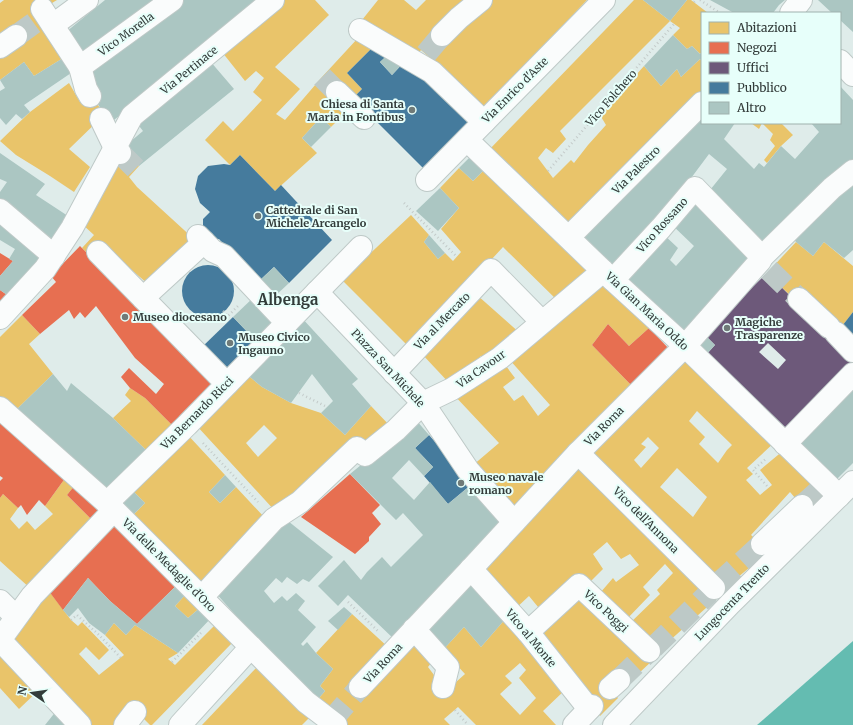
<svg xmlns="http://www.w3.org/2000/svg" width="853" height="725" viewBox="0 0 853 725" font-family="Merriweather,serif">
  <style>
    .water { fill: #64bcb1 }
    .homes { fill: #e9c46a; fill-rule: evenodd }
    .shops { fill: #e76f51 }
    .offices { fill: #6d597a; fill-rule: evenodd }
    .public { fill: #457b9d }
    .building { fill: #abc6c2 }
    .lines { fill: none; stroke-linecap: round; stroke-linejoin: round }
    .street-tunnel { stroke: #bdc9c7; stroke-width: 22; stroke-dasharray: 22 11; stroke-linecap: butt }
    .street-casing { stroke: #bec9c7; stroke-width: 24 }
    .path { stroke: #c3cac9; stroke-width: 2.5; stroke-dasharray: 1 3; stroke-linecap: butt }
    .street { stroke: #fafcfc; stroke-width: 22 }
    .poi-dot { fill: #6f7a78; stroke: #e7fffa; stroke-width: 1.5 }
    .labels { text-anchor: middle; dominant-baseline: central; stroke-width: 4; stroke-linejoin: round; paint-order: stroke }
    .street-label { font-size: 11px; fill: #333c3a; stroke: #e7fffa }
    .poi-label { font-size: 11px; font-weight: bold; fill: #333c3a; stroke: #e7fffa; text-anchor: start }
    .district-label { font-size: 15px; font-weight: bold; fill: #333c3a; stroke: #e7fffa }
  </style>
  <rect width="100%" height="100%" fill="#dfecea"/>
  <!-- water -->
  <polygon class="water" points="853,641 853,725 757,725"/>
  <!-- homes -->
  <g class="homes">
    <polygon points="4,0 57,0 37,12 68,55 34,76 24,62 0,80 0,3"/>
    <polygon points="284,0 315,0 329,15 275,67 300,89 276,114 285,120 322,77 358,38 373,47 347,73 362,89 353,98 347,111 331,127 321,117 302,138 317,153 275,191 240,155 230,165 205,140 223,121 233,131 262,100 253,92 264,78 256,71 245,81 222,52"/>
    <polygon points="378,0 404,0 416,10 426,0 587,0 481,111 456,87 460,83 421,50 415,58 362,20"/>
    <polygon points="634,0 643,0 670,21 560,131 566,139 553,153 546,148 538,158 553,178 571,160 574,163 588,145 606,125 600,115 644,66 661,86 677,69 681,77 700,59 702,61 702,92 636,156 568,228 487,152"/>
    <polygon points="687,0 691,0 708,13 702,13 702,52 700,54 692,46 687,49 673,35 680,28 670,21"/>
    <polygon points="69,83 80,102 92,95 104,115 69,149 90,167 74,192 50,176 16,155 0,141 30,112"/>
    <polygon points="751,123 781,123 793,135 781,146 767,163 764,160 775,146 770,140 773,134 762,123 759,129"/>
    <polygon points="124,147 139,166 129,177 137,187 195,240 148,284 104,246 92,258 82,248 94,235 81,223"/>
    <polygon points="459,168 473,181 486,168 593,272 561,304 503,247 410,348 342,280 411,215 429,235 424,242 438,259 445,253 453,261 461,252 441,229 459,208 440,188"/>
    <polygon points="796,242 813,256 824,242 853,266 853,312 839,330 797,302 767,273"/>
    <polygon points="601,278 649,328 629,346 608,324 592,345 633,387 513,511 472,466 499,443 453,394 503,362 515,378 503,387 514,401 523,395 538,416 550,405 508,358"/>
    <polygon points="477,295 521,334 485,361 481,356 451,385 421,353"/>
    <polygon points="22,315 40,334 29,344 53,374 15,411 0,398 0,337"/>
    <path d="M688,356L776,441L747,468L753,474L746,480L760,495L772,485L760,470L784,450L826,492L807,512L790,492L751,535L769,551L724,589L585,456ZM697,411L732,445L727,450L718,463L699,444L705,437L689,421ZM648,437L659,448L641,468L634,460L646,447L641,444ZM677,468L707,497L693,517L660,487Z"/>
    <path d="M245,373L262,387L291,403L321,413L345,435L371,406L391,427L276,512L196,425ZM264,425L277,438L258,457L246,443Z"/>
    <polygon points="130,388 145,398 173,426 148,452 113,418 131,401 125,395"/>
    <polygon points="186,433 225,475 209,492 220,503 236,487 265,518 202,585 130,518 145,503 130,488"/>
    <polygon points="578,464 681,563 716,599 657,652 628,625 660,594 657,590 673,573 665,564 643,587 650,595 625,621 600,593 613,578 616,582 639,565 630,554 621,559 607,542 593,554 603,569 586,586 543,613 529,596 514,610 480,571"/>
    <polygon points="66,477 75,485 67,495 96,524 31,589 0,561 0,498 3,494 18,508 10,519 19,529 27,521 35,530 53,514 45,506"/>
    <polygon points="48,590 71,620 78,626 82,622 109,650 99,660 86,647 79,654 99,675 124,655 105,635 114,623 126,635 135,625 178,653 168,659 175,665 215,625 232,643 152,725 150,725 133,708 120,725 85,725 13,639"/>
    <polygon points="187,593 201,607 188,618 175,606"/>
    <polygon points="574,594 653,660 624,687 609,686 618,698 600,716 533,634"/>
    <path d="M352,614L389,648L414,639L435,658L428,667L446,691L465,674L443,650L464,627L481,647L507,617L565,690L543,711L556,725H476L458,707L444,719L450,725H345L314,704L325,691L320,686L333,669L316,653ZM520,663L526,670L519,678L536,698L520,715L500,694L512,683L505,676Z"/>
    <polygon points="0,644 42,687 19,709 0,688"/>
    <polygon points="258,666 314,713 302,725 202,725"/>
  </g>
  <!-- shops -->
  <g class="shops">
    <polygon points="80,246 215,383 173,426 145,398 130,388 121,377 129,368 156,394 164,384 135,358 96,306 85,318 80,312 74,319 69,310 40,334 22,315 56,282 51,276"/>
    <polygon points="0,253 13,261 0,276"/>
    <polygon points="0,290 10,297 0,308"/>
    <polygon points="608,324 629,346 649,328 671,351 633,387 592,345"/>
    <polygon points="0,421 66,477 45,506 39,500 27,515 21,505 18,508 3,494 0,498 0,481 3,478 0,476"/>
    <polygon points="350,474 380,505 372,513 381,524 369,537 369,541 355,554 301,517"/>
    <polygon points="75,485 105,514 96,524 67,495"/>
    <polygon points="111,519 178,584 137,624 110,601 88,578 63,610 48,590"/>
  </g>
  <!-- offices -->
  <path class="offices" d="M767,273L853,358V367L785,435L705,356L715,345L704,334ZM768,343L786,360L778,369L759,352Z"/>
  <!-- public -->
  <g class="public">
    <polygon points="375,45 386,57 380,62 392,75 407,59 472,123 425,170 353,98 362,89 347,73"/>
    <polygon points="240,155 275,191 281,185 332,240 289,283 274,267 258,282 219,239 210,240 203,231 203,219 210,212 200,203 195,189 198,176 208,166 224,164 230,165"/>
    <circle cx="208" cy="291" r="26"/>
    <polygon points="853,312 853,343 839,330"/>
    <polygon points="233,317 256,341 224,372 201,348"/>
    <polygon points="429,435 472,484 448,504 424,476 433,467 415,448"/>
  </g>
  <!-- building -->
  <g class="building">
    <polygon points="105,0 162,0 85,59 66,32"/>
    <polygon points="175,0 265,0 157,87 110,123 92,95 86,69"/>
    <polygon points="643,0 687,0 670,21"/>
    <polygon points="710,0 785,0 779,5 773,13 734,13"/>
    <polygon points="818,0 853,0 853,32 840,20 840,13 832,13"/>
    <polygon points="673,35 687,49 692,46 700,54 702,52 702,61 700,59 681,77 677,69 661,86 644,66"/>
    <polygon points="391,51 403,63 392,75 380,62"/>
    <polygon points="68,55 74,71 24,105 30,112 22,119 16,114 6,125 0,118 0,91 5,88 0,80 24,62 34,76"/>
    <polygon points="210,61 234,89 139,166 124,147 143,131 136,122"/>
    <polygon points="840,86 853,100 853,161 761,246 706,195 727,169 709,154 656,225 613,269 577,237 702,112 702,123 735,123 724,139 754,169 759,163 764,167 781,146 795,159 819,132 811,123 840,123"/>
    <polygon points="321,117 331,127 311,147 302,138"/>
    <polygon points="0,153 45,184 36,195 68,216 52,241 0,203 0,192 7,182 0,179"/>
    <polygon points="472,155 486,168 473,181 459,168"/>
    <polygon points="853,179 853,250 844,258 824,242 813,256 796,242 793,238"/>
    <polygon points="440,188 459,208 438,231 416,211"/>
    <polygon points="694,195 754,256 680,336 620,280 662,233 678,248 670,260 676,266 694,246 670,223"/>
    <polygon points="0,216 46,258 10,297 0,290 0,276 13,261 9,259 15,249 0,240"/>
    <polygon points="429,235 445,253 438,259 424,242"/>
    <polygon points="274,267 289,283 273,298 258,282"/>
    <polygon points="255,296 278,319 256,341 233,317"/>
    <polygon points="301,317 358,379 352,384 371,406 345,435 321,413 333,401 312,374 291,403 262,387 245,373"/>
    <polygon points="704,334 715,345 705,356 693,345"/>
    <polygon points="53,374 67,391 71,383 113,418 148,452 109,493 15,411"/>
    <polygon points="853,379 853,463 835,481 793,441"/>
    <polygon points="416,420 429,435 415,448 433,467 424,476 409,460 392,478 414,500 430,482 448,504 472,484 505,521 396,641 348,595 338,606 318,586 344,560 361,580 367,572 382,557 391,567 423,535 403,513 396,520 350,474"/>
    <polygon points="225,475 236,487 220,503 209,492"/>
    <polygon points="130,488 145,503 130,518 115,502"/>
    <polygon points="283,517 333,557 309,582 303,579 297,584 287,577 282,583 276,578 264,591 274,603 282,596 287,601 296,593 305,601 298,610 316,627 301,644 303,646 307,642 316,653 333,669 320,686 325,691 314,704 215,592"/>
    <polygon points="88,578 110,601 137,624 178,584 187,593 175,606 186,616 188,618 201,607 212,617 178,653 135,625 126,635 114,623 105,635 89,623 78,608 69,617 63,610"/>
    <polygon points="470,580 507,617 481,647 464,627 443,650 424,630"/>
    <polygon points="344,607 352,614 338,630 328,621"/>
    <polygon points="57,710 72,725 45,725"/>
  </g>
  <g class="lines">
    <!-- street-tunnel -->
    <g class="street-tunnel">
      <polyline points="16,36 41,18"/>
      <polyline points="426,54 442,35"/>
      <polyline points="322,77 337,92"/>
      <polyline points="120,153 136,169"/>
      <polyline points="769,270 799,299"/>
      <polyline points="802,506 822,488"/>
      <polyline points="718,584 762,544"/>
      <polyline points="653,648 709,593"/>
      <polyline points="619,680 646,654"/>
      <polyline points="331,721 360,687"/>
    </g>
    <!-- street casing -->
    <g class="street-casing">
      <g id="street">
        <polyline points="42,9 80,67 86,89 90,96"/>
        <polyline points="791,13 801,0"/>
        <polyline points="53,25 87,0"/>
        <polyline points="360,30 432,72 484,122"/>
        <polyline points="442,35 459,18 481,0"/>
        <polyline points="0,47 16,36"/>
        <polyline points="840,61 853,75"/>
        <polyline points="80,67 172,0"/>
        <polyline points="337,92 364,118"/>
        <polyline points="101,119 115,148 120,153"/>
        <polyline points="467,140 603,271 685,346 839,496"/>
        <polyline points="427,180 604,0"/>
        <polyline points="0,210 54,256"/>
        <polyline points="198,236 213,251 224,256 287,323"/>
        <polyline points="569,237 702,103"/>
        <polyline points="98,252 227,384"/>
        <polyline points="613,280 661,228 695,188 762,257"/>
        <polyline points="317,292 423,403 468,470 514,522"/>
        <polyline points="143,298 204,242"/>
        <polyline points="799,299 829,327"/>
        <polyline points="0,318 45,269 72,228 132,116 273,0"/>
        <polyline points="836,333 853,351"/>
        <polyline points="394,373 491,270 542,322"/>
        <polyline points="0,408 107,503 306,702 336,725"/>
        <polyline points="785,444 853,374"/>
        <polyline points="578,453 714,588"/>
        <polyline points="107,503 187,425 361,247"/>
        <polyline points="762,544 802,506"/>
        <polyline points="471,569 528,632 589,709"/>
        <polyline points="202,597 274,519 300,502 357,448 365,455 396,430 423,403 452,389 500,358 603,271"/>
        <polyline points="0,601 16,617"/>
        <polyline points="414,629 448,667 443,687"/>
        <polyline points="528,632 579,585 649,651"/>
        <polyline points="0,640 32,596 114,510"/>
        <polyline points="0,640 80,725"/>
        <polyline points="360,687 471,569 578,453 685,346 760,261 762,257 832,188 853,171"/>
        <polyline points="610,688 619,680"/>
        <polyline points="125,725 135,712"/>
        <polyline points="180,725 251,647"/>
        <polyline points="574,725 592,706"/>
        <polyline points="614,725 730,604 853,482"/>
      </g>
    </g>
    <!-- path -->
    <g class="path">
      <polyline points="700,0 720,13"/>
      <polyline points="694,2 696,0"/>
      <polyline points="548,171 674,24"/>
      <polyline points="404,203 457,257"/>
      <polyline points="223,311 228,316 238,306"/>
      <polyline points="299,393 327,407"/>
      <polyline points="203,443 258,502"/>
      <polyline points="767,486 753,470 767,458"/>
      <polyline points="348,602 379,632"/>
      <polyline points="71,620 77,615 99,635 121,658"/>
      <polyline points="172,662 202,632"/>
      <polyline points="455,710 468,725"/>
    </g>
    <!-- street -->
    <use href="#street" class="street"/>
  </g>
  <!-- markers -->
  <g class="poi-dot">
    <circle cx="412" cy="110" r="4"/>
    <circle cx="258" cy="216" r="4"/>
    <circle cx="125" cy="317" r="4"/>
    <circle cx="727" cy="328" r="4"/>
    <circle cx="230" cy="343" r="4"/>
    <circle cx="461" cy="483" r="4"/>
  </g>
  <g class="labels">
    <!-- street labels -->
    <g class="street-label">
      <text transform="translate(126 34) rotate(-36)">Vico Morella</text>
      <text transform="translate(189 70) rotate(-39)">Via Pertinace</text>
      <text transform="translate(515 90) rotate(-45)">Via Enrico d'Aste</text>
      <text transform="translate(611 98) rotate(-49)">Vico Folchero</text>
      <text transform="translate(636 170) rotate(-45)">Via Palestro</text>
      <text transform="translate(662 225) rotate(-48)">Vico Rossano</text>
      <text transform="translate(647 311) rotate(43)">Via Gian Maria Oddo</text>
      <text transform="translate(442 321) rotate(-46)">Via al Mercato</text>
      <text transform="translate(388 368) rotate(47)">Piazza San Michele</text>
      <text transform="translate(481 369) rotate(-35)">Via Cavour</text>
      <text transform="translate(197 413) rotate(-45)">Via Bernardo Ricci</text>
      <text transform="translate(604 426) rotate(-45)">Via Roma</text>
      <text transform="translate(646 520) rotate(45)">Vico dell'Annona</text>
      <text transform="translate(169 565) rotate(45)">Via delle Medaglie d'Oro</text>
      <text transform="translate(732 602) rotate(-46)">Lungocenta Trento</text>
      <text transform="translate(606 611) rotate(43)">Vico Poggi</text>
      <text transform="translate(531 638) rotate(50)">Vico al Monte</text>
      <text transform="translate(383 663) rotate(-47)">Via Roma</text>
    </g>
    <!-- poi labels -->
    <g class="poi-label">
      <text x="404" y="104" text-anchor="end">Chiesa di Santa<tspan x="404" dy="13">Maria in Fontibus</tspan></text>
      <text x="266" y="210">Cattedrale di San<tspan x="266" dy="13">Michele Arcangelo</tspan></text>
      <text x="133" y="317">Museo diocesano</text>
      <text x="735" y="322">Magiche<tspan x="735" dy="13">Trasparenze</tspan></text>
      <text x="238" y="337">Museo Civico<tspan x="238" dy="13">Ingauno</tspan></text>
      <text x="469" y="477">Museo navale<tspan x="469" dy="13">romano</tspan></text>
    </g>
    <!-- district labels -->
    <g class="district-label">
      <text x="288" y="299">Albenga</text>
    </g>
  </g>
  <!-- legend -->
  <rect x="701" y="12" width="140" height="112" fill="#e7fffa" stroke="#9fb1ad"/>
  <rect x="709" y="22" width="20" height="12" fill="#e9c46a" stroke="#9fb1ad"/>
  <text x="737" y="32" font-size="12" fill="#333c3a">Abitazioni</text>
  <rect x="709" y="42" width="20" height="12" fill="#e76f51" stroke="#9fb1ad"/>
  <text x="737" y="52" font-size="12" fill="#333c3a">Negozi</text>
  <rect x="709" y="62" width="20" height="12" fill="#6d597a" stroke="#9fb1ad"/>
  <text x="737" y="72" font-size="12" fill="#333c3a">Uffici</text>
  <rect x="709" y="82" width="20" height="12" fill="#457b9d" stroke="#9fb1ad"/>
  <text x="737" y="92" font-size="12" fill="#333c3a">Pubblico</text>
  <rect x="709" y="102" width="20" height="12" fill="#abc6c2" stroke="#9fb1ad"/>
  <text x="737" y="112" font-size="12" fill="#333c3a">Altro</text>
  <!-- north arrow -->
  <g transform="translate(32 693) rotate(283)" stroke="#e7fffa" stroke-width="3" paint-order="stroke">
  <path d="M0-3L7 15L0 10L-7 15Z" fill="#333c3a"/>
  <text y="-6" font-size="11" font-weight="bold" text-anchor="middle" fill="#333c3a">N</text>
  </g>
</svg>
